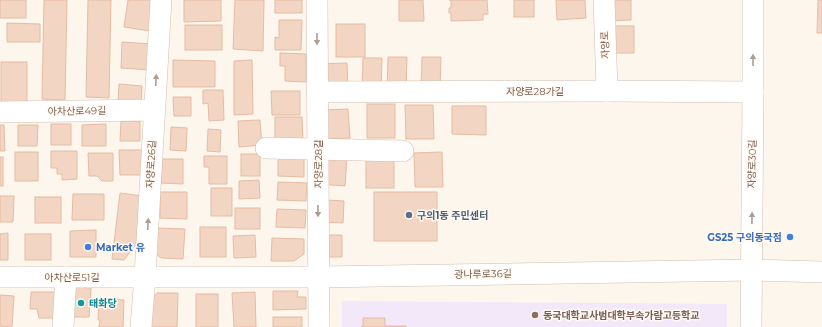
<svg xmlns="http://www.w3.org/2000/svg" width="822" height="327" viewBox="0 0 822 327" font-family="Montserrat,'Noto Sans KR',sans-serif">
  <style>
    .education { fill: #f3e8fa }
    .building { fill: #f3d5c3; stroke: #e6bba3 }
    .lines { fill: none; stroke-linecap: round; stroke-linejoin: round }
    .minor-casing { stroke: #d1beb0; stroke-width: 22 }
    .minor { stroke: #fff; stroke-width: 21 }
    .oneway { fill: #af9d94 }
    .service-dot { fill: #5c6f8a; stroke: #fffaf3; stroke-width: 1.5 }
    .shop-dot { fill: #3f7fe0; stroke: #fffaf3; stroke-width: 1.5 }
    .culture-dot { fill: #0f9aa8; stroke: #fffaf3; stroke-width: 1.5 }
    .education-dot { fill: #8d6e63; stroke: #fffaf3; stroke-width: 1.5 }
    .labels { text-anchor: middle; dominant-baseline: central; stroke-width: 3; stroke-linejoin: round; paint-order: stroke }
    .street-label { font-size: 10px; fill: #7a5c4d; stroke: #fffaf3 }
    .service-label { font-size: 10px; font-weight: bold; fill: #4e5e75; stroke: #fffaf3; text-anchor: start }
    .shop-label { font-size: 10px; font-weight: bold; fill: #366cbe; stroke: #fffaf3; text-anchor: end }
    .culture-label { font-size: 10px; font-weight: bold; fill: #0d838f; stroke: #fffaf3; text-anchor: start }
    .education-label { font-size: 10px; font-weight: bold; fill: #785e54; stroke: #fffaf3; text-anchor: start }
  </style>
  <rect width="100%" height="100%" fill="#fdf6ec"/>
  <!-- education -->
  <polygon class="education" points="342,301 727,304 727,327 342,327"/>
  <!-- building -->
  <g class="building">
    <rect x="0" y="0" width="26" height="18"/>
    <polygon points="44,0 67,0 65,100 42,99"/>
    <polygon points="88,0 111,0 109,98 86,97"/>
    <polygon points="128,0 154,0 150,31 124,27"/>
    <polygon points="184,0 221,0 221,21 184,22"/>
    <polygon points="235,0 264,0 263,51 233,49"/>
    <rect x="275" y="0" width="27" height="13"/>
    <polygon points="399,0 423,0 424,21 399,21"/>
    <polygon points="449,0 487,0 488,14 483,14 483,20 451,21 451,13 449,13 449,8 451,8 451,0"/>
    <rect x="514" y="0" width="20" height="17"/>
    <polygon points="556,0 585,0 586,18 557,20"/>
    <polygon points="608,0 631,0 631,20 608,21"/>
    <polygon points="818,0 822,0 822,33 817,33"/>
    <polygon points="279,20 302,20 301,50 275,50 275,37 279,38"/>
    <polygon points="7,23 40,24 40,42 7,42"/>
    <rect x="336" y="24" width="29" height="33"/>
    <rect x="185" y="25" width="37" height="25"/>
    <rect x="611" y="26" width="23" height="27"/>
    <polygon points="122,42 153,44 151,70 121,68"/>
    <polygon points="280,53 306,54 306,82 285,81 285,66 280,66"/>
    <polygon points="388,57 407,57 406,90 387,89"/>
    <polygon points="422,57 441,57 440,89 421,89"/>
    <polygon points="363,58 382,58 381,90 362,90"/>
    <polygon points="173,60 215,61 215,87 173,87"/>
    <polygon points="252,60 253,114 234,115 234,61"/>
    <rect x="1" y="62" width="26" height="44"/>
    <polygon points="347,63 348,90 320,81 319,64"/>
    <polygon points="119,84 142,86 141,105 118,103"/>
    <polygon points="203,90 223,90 224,120 209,121 208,103 203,104"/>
    <polygon points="271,91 300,91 300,115 272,115"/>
    <polygon points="173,97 191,97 191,116 174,116"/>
    <rect x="367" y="104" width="28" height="34"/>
    <polygon points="405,105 433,105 434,139 406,139"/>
    <polygon points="452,106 486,106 486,135 452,134"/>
    <polygon points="348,109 350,138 323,139 321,110"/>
    <polygon points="275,117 302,117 303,143 275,144"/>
    <polygon points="260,120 262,145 239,147 238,121"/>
    <polygon points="121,121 140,121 140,141 120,141"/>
    <rect x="51" y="124" width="20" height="21"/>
    <polygon points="106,124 106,146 82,146 82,125"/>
    <polygon points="0,125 4,125 5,151 0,151"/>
    <polygon points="18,125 38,125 37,146 18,146"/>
    <polygon points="171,127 187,128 186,151 170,150"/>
    <polygon points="208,129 221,130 220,152 207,151"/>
    <polygon points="119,150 143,150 143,175 120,175"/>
    <polygon points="51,151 77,151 77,179 62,180 62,174 57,174 57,168 51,168"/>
    <polygon points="285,151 304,152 304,177 278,176 278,161"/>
    <rect x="15" y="152" width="23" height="29"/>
    <polygon points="442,152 443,187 415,187 414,153"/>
    <polygon points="88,153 113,153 113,181 102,181 97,176 89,176"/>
    <rect x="241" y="154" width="19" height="22"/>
    <polygon points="322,154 347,156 345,186 320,184"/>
    <rect x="366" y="154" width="28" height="34"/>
    <polygon points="204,156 227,156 227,184 209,184 209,167 204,167"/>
    <rect x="0" y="157" width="3" height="29"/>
    <polygon points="162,159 183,159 183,184 161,183"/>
    <polygon points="259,180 260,198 239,199 239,181"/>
    <polygon points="278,182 307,183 306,201 277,200"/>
    <rect x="211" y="188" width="21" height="28"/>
    <polygon points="160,192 187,192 187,219 160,218"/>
    <rect x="374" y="192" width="63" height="49"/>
    <polygon points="120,193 142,196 136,244 124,260 112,259"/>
    <polygon points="73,194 104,194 104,220 72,220"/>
    <polygon points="0,196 14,196 13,222 0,222"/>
    <rect x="35" y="197" width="26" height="26"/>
    <polygon points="326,200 344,201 343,223 325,222"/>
    <rect x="235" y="208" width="25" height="21"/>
    <polygon points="277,209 306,210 305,228 276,227"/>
    <rect x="200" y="227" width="26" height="30"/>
    <polygon points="156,228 185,229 183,259 161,258 155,253"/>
    <polygon points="96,230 96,257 70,257 70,231"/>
    <polygon points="8,233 8,260 0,260 0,234"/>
    <rect x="25" y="234" width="26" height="26"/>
    <polygon points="255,235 256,257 234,258 233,236"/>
    <polygon points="322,235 342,235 342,257 329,257 322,249"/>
    <polygon points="272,238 304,239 304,254 294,261 271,261"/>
    <polygon points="74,287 91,288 89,317 72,317"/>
    <polygon points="273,291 298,291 297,297 306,297 306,309 273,310"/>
    <polygon points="31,292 55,292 55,318 39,318 37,309 30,309"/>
    <polygon points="255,292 256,327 234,327 232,293"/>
    <polygon points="157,293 178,293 177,327 149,327 150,302"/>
    <rect x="196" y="294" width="22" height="33"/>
    <polygon points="0,295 14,296 12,327 0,326"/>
    <polygon points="99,298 124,300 123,327 99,327 100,320 98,320"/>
    <rect x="273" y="317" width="29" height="10"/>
    <polygon points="363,318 385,318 385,326 406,326 406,327 361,327 363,327"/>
  </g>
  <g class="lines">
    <!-- minor casing -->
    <g class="minor-casing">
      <g id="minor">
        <polyline points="317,0 319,327"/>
        <polyline points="604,0 607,91"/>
        <polyline points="318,92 607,91 753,92"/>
        <polyline points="0,112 154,110"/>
        <polyline points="266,148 403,151"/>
        <polyline points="0,277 318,277 751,270 822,272"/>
        <polyline points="63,327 66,277"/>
        <polyline points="141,327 145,276 161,0"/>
        <polyline points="751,327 753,92 753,0"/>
      </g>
    </g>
    <!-- minor -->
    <use href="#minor" class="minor"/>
  </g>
  <!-- one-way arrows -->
  <defs><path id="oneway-solid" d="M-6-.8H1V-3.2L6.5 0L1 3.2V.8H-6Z"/></defs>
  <g class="oneway">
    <use href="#oneway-solid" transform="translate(317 39) rotate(90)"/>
    <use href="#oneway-solid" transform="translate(753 60) rotate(-90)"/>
    <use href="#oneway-solid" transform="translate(156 80) rotate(-87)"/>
    <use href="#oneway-solid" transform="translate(318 211) rotate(90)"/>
    <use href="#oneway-solid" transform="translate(752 218) rotate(-89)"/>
    <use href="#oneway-solid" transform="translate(148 224) rotate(-87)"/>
  </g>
  <!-- markers -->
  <circle class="service-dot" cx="409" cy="215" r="4"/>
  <g class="shop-dot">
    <circle cx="790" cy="237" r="4"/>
    <circle cx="88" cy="247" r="4"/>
  </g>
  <circle class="culture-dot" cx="81" cy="303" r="4"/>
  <circle class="education-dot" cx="535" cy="315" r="4"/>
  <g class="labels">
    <!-- street labels -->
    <g class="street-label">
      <text transform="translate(605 45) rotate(-92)">자양로</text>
      <text x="535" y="91">자양로28가길</text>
      <text transform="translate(77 111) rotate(-1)">아차산로49길</text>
      <text transform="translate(151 164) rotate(-87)">자양로26길</text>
      <text transform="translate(318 164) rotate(-90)">자양로28길</text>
      <text transform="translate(752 164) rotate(-89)">자양로30길</text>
      <text transform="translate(483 274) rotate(-1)">광나루로36길</text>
      <text x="72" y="277">아차산로51길</text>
    </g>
    <!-- service labels -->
    <g class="service-label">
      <text x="417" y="215">구의1동 주민센터</text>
    </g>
    <!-- shop labels -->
    <g class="shop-label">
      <text x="782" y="237">GS25 구의동국점</text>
      <text x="96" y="247" text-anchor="start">Market 유</text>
    </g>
    <!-- culture labels -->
    <g class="culture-label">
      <text x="89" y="303">태화당</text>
    </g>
    <!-- education labels -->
    <g class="education-label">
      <text x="543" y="315">동국대학교사범대학부속가람고등학교</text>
    </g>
  </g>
</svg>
